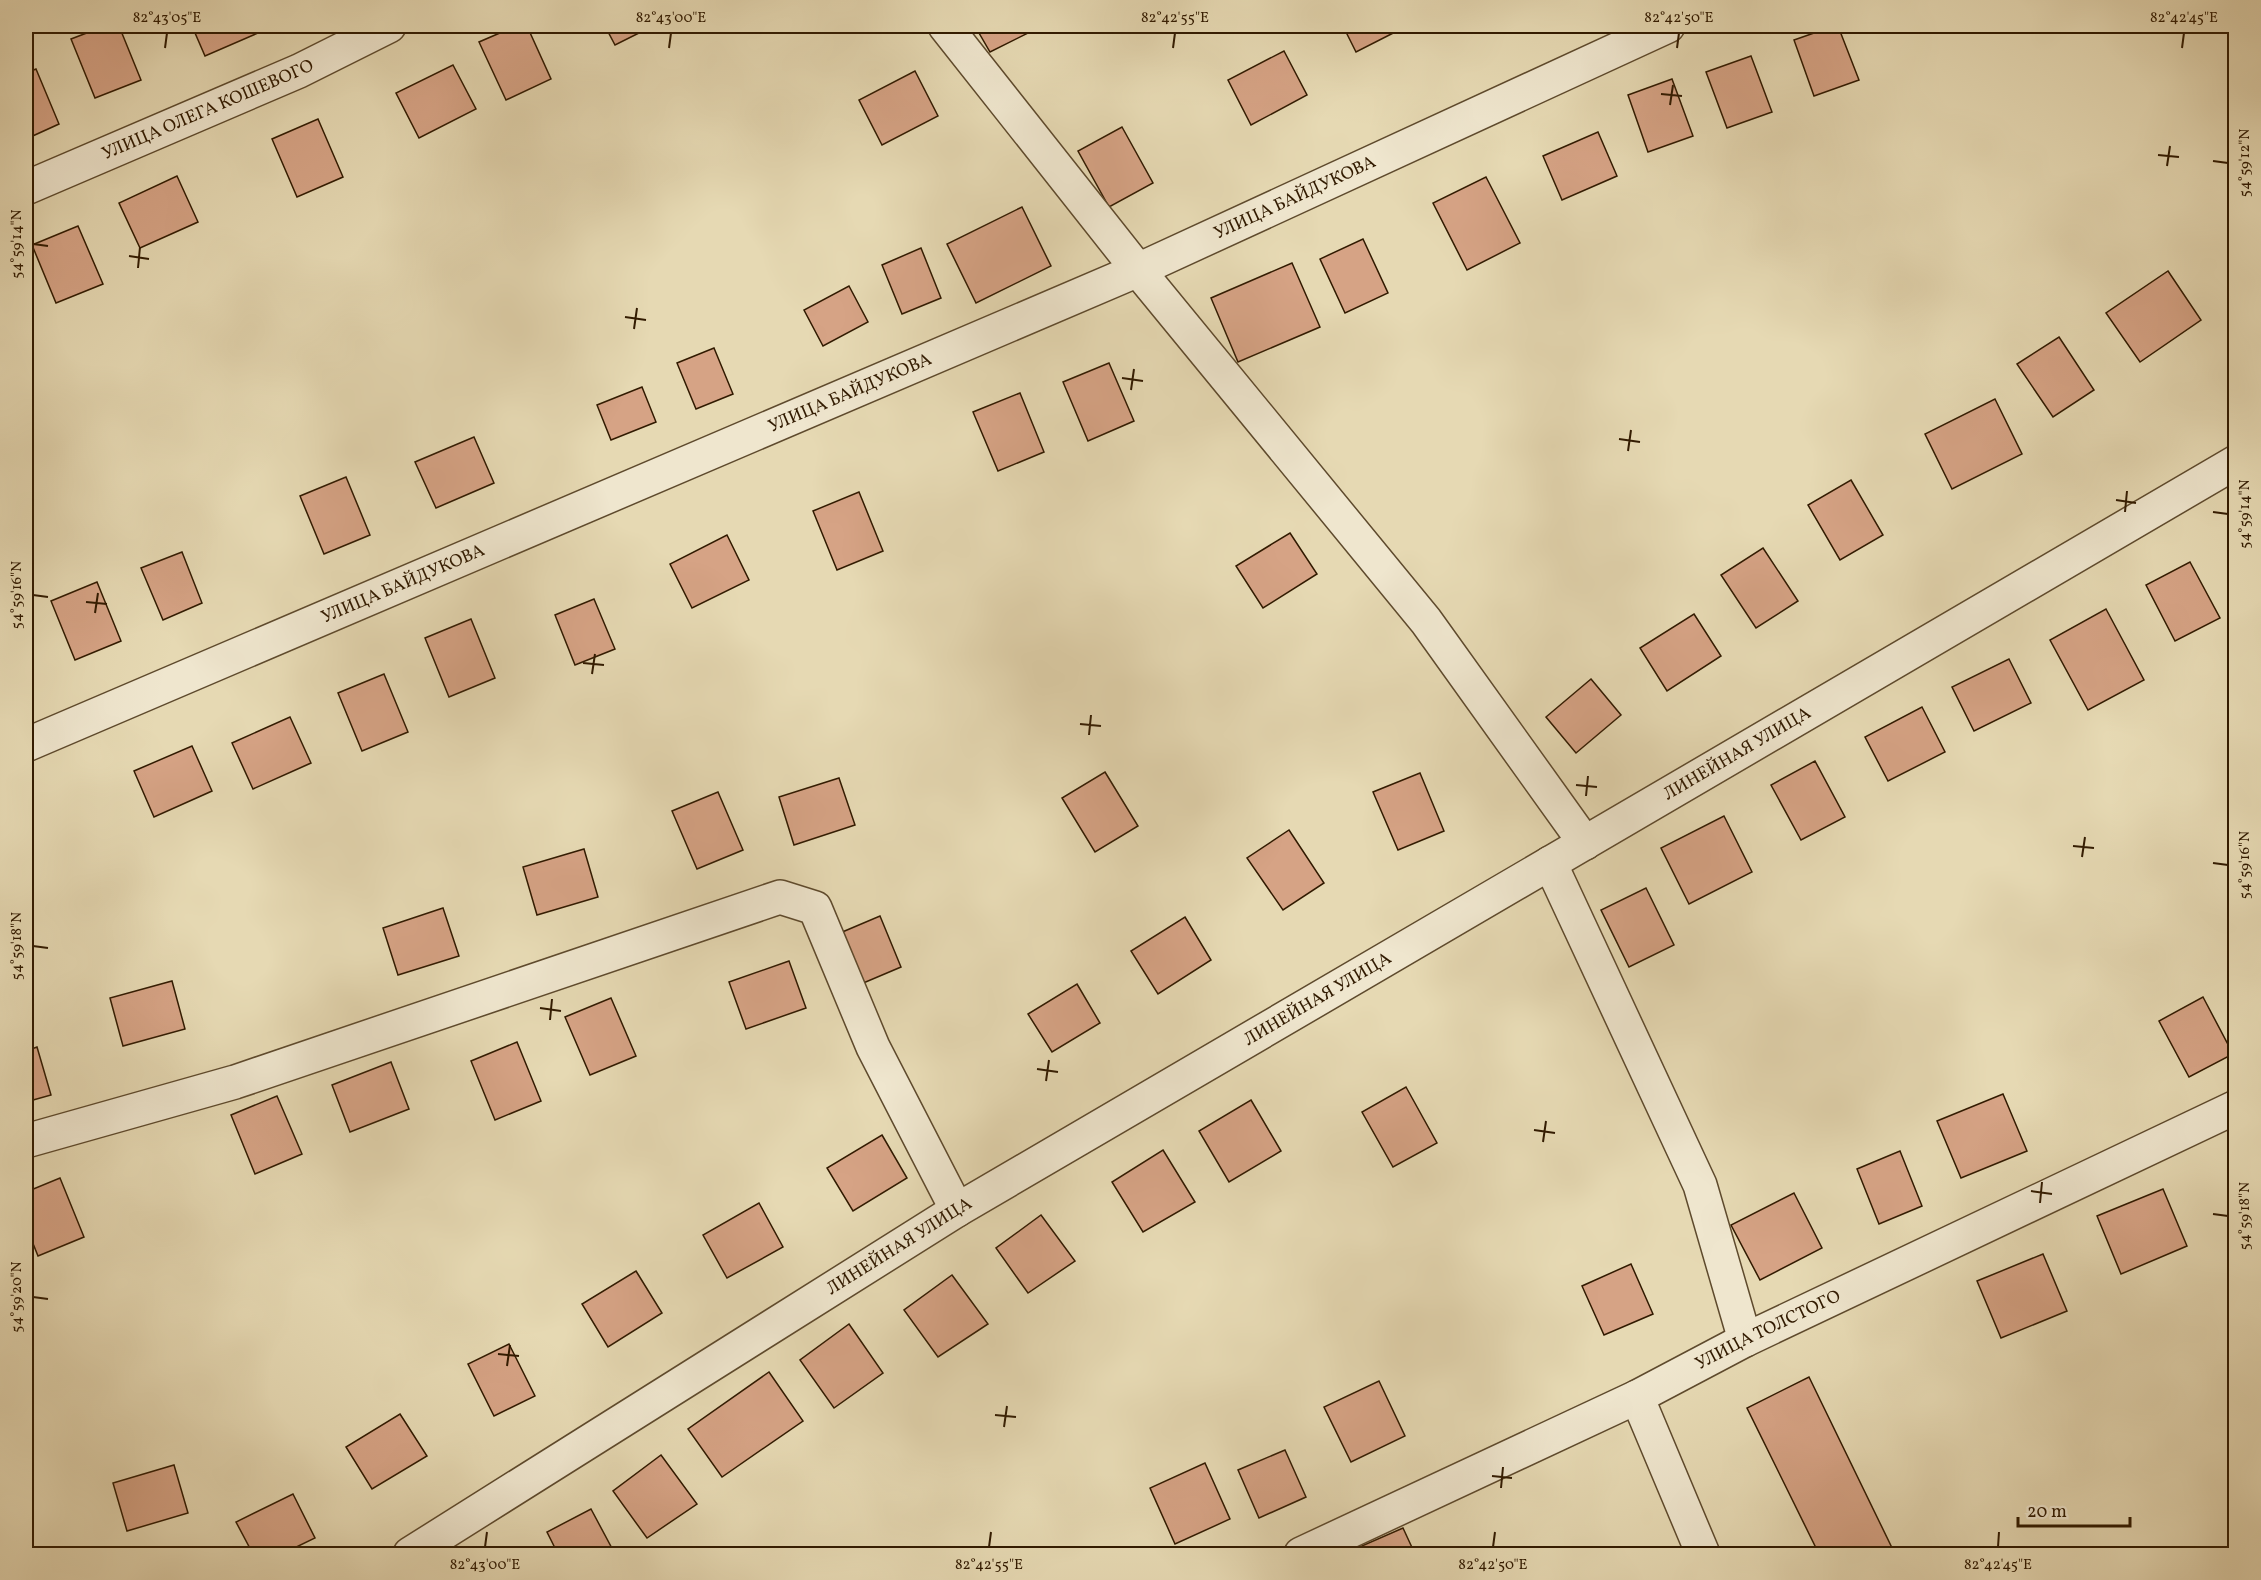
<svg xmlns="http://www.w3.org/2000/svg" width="2261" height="1580" viewBox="0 0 2261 1580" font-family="Vollkorn,serif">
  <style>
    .building { fill: #d6a385; stroke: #311a00; stroke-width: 1.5 }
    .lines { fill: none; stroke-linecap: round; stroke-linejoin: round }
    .minor-casing { stroke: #5e4a2d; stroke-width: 36 }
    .tertiary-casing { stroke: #5e4a2d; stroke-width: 36 }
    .minor { stroke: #efe6ce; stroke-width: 33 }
    .tertiary { stroke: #efe6ce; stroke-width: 33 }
    .ticks { fill: none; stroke: #311a00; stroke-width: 2 }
    .labels { text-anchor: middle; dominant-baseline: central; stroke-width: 6; stroke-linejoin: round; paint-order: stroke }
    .street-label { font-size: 18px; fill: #311a00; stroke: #efe6ce }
    .neatline { fill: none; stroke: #311a00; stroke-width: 2 }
    .ticks-label { font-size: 15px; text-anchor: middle; fill: #311a00 }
  </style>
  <rect width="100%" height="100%" fill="#e6d9b3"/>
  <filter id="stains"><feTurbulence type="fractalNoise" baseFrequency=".00333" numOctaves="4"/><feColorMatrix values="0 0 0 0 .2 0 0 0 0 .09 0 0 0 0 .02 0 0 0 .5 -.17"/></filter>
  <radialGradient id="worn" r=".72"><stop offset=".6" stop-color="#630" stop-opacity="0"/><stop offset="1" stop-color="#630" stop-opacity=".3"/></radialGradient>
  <!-- building -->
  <g class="building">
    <polygon points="105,26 119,26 141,80 95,98 71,39"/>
    <polygon points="192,26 272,26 272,27 205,56"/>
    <polygon points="516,26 527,26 551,79 506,100 479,42"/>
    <polygon points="605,26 653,26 615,45"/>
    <polygon points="975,26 1042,26 990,52"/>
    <polygon points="1343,26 1407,26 1356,52"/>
    <polygon points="1834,26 1838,26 1859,80 1814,96 1794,40"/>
    <polygon points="1284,51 1307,95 1251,125 1228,80"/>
    <polygon points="1751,56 1772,112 1727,128 1706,72"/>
    <polygon points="453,65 476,109 419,138 396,93"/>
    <polygon points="36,69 59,124 26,139 26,73"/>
    <polygon points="915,71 938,116 882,145 859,100"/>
    <polygon points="1672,79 1693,136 1648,152 1628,95"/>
    <polygon points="318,119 343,177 297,197 272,139"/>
    <polygon points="1122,127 1153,183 1109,207 1078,151"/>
    <polygon points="1598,132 1617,176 1562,200 1543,156"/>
    <polygon points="177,176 198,222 140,248 119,203"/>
    <polygon points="1486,177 1520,243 1467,270 1433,203"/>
    <polygon points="1022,207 1051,266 976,303 947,244"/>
    <polygon points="78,226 103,284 56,303 32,245"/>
    <polygon points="1363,239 1388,293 1345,313 1320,259"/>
    <polygon points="921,248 941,298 902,314 882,265"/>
    <polygon points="1292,263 1320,327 1238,362 1211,298"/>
    <polygon points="2168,271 2201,320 2140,362 2106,313"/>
    <polygon points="849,286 868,322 823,346 804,310"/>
    <polygon points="2059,337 2094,390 2053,417 2017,364"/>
    <polygon points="714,348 733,394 696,409 677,363"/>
    <polygon points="1109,363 1134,421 1088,441 1063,382"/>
    <polygon points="642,387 656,422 611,440 597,405"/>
    <polygon points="1020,393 1044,452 998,471 973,412"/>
    <polygon points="1995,399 2022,454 1952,489 1925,434"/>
    <polygon points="474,437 494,483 436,508 415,462"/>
    <polygon points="346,477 370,535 324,554 300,496"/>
    <polygon points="1851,480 1883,535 1840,560 1808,505"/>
    <polygon points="859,492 883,551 837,570 813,511"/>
    <polygon points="1290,533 1317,574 1263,608 1236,566"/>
    <polygon points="727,535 749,580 692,608 670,564"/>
    <polygon points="1763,548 1798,601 1756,628 1721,575"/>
    <polygon points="182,552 202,603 163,620 141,568"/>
    <polygon points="2190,562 2220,618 2175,641 2146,585"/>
    <polygon points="97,582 121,641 75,660 51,601"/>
    <polygon points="594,599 615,649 575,665 555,615"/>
    <polygon points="2106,609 2144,680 2088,710 2050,640"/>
    <polygon points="1694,614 1721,656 1667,691 1640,648"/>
    <polygon points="471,619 495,678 449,697 425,638"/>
    <polygon points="2009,659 2031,703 1974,731 1952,687"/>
    <polygon points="384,674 408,732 362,751 338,693"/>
    <polygon points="1591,679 1621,715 1576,753 1546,717"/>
    <polygon points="1922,707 1945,752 1888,781 1865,737"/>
    <polygon points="290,717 311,763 253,789 232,743"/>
    <polygon points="192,746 212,791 154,817 134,771"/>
    <polygon points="1815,761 1845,817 1801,840 1771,785"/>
    <polygon points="1105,772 1138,826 1095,852 1062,798"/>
    <polygon points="1420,773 1444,831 1398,850 1373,792"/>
    <polygon points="839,778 855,825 794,845 779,797"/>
    <polygon points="718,792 743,850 697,869 672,811"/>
    <polygon points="1724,816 1752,872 1689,904 1661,848"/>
    <polygon points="1289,830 1324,883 1283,910 1247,858"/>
    <polygon points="584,849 598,897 537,915 523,867"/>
    <polygon points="1646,888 1674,945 1629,967 1601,910"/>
    <polygon points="443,908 459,956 398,975 383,928"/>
    <polygon points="880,916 901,967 861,984 840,933"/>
    <polygon points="1185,917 1211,960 1158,994 1131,951"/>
    <polygon points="789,961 806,1008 746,1029 729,982"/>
    <polygon points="172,981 185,1029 123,1046 110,998"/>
    <polygon points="1077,984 1100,1023 1052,1052 1028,1014"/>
    <polygon points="2203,997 2233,1054 2189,1077 2159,1021"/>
    <polygon points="611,998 636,1056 590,1075 565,1017"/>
    <polygon points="517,1042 541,1101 495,1120 471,1061"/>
    <polygon points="37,1047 51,1095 26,1102 26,1051"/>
    <polygon points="391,1062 409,1109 350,1132 332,1085"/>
    <polygon points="1406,1087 1437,1143 1393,1167 1362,1112"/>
    <polygon points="2003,1094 2027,1151 1961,1178 1937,1121"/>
    <polygon points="277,1096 302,1154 255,1174 231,1115"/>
    <polygon points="1251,1100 1281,1151 1229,1182 1199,1131"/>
    <polygon points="882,1135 907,1178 853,1211 827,1168"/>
    <polygon points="1163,1150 1195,1202 1143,1232 1112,1182"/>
    <polygon points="1900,1151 1922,1206 1879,1224 1857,1169"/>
    <polygon points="60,1178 84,1237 38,1256 26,1226 26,1192"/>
    <polygon points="2163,1189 2187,1246 2121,1274 2097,1216"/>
    <polygon points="1794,1193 1822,1248 1760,1280 1731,1225"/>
    <polygon points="759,1203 783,1247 727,1278 703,1235"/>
    <polygon points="1041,1215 1075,1261 1028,1293 996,1248"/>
    <polygon points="2043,1254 2067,1311 2001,1338 1977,1281"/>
    <polygon points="1631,1264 1653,1314 1604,1335 1582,1286"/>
    <polygon points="636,1271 662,1313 608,1347 582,1304"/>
    <polygon points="952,1275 988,1324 938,1357 904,1310"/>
    <polygon points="849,1324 883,1373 834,1408 800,1360"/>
    <polygon points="509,1344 535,1396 494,1416 468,1364"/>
    <polygon points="769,1372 803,1421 722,1477 688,1429"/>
    <polygon points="1809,1377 1895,1554 1819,1554 1747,1408"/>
    <polygon points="1379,1381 1405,1436 1351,1462 1324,1407"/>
    <polygon points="400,1414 427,1456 372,1489 346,1447"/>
    <polygon points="1285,1450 1306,1497 1259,1518 1238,1470"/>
    <polygon points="661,1455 697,1504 647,1538 613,1491"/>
    <polygon points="1205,1463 1230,1519 1175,1544 1150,1488"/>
    <polygon points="174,1465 188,1513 127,1531 113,1483"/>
    <polygon points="293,1494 315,1538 282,1554 253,1554 236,1522"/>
    <polygon points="591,1509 615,1554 558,1554 547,1532"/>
    <polygon points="1403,1528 1415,1554 1349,1554 1348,1552"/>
  </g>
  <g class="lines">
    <!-- minor casing -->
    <g class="minor-casing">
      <g id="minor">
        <polyline points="945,26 1138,270 1426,621 1585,843"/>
        <path id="s1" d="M26,188L299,71L389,26"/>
        <path id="s2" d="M26,745L1138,270L1668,26"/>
        <polyline points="1550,863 1700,1185 1745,1340"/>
        <polyline points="26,1141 235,1082 780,897 815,908 873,1047 957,1210"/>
        <polyline points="1637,1397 1703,1554"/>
        <path id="s3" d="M1301,1554L1637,1397L1745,1340L2236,1107"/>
      </g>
    </g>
    <!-- tertiary casing -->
    <g class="tertiary-casing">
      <g id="tertiary">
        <path id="s4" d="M410,1554L957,1210L2236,462"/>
      </g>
    </g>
    <!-- minor -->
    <use href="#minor" class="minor"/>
    <!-- tertiary -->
    <use href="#tertiary" class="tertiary"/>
  </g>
  <!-- ticks -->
  <path class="ticks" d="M165,48L167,33M669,48L671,33M1173,48L1175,33M1677,48L1679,33M2182,48L2184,33M1661,94L1682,96M1670,105L1673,85M2158,155L2179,157M2213,161L2228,163M2167,166L2170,146M33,244L48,246M129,256L149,259M138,268L140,247M625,317L646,320M634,329L637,308M1122,378L1143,381M1131,390L1134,369M1619,439L1640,442M1628,451L1631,430M2116,500L2136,503M2125,512L2127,491M2213,512L2228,514M33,595L48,597M86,602L107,604M95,613L98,593M583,663L604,665M592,674L595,654M1080,724L1101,726M1089,735L1091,715M1576,785L1597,787M1586,796L1588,776M2073,846L2094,848M2082,857L2085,837M2213,863L2228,865M33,946L48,948M540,1008L561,1011M550,1020L552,999M1037,1069L1058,1072M1046,1081L1049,1060M1534,1130L1555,1133M1543,1142L1546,1121M2031,1191L2052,1194M2040,1203L2042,1182M2213,1214L2228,1216M33,1297L48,1299M498,1354L519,1356M507,1366L510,1345M995,1415L1016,1417M1004,1427L1007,1406M1492,1476L1512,1478M1501,1488L1503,1467M485,1547L487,1532M989,1547L991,1532M1493,1547L1495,1532M1998,1547L1999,1532"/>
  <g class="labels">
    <!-- street labels -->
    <g class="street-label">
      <text stroke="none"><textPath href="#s1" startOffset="198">УЛИЦА ОЛЕГА КОШЕВОГО</textPath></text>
      <text stroke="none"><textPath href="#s2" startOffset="1382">УЛИЦА БАЙДУКОВА</textPath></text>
      <text stroke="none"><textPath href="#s2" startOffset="896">УЛИЦА БАЙДУКОВА</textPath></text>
      <text stroke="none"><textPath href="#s2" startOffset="410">УЛИЦА БАЙДУКОВА</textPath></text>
      <text stroke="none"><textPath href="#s4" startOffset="1550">ЛИНЕЙНАЯ УЛИЦА</textPath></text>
      <text stroke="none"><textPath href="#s4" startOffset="1064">ЛИНЕЙНАЯ УЛИЦА</textPath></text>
      <text stroke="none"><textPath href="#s4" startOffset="578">ЛИНЕЙНАЯ УЛИЦА</textPath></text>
      <text stroke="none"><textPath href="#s3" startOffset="518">УЛИЦА ТОЛСТОГО</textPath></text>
    </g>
  </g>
  <!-- margin -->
  <rect width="2261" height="1580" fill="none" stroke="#e6d9b3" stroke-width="66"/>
  <!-- scale -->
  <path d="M2018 1517v9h112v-9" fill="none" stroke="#311a00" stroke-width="3"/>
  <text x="2027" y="1517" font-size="18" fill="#311a00" stroke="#efe6ce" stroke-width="4.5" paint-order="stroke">20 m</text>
  <rect x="33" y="33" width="2195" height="1514" class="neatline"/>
  <g class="ticks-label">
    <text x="167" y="22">82°43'05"E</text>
    <text x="671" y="22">82°43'00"E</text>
    <text x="1175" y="22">82°42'55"E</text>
    <text x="1679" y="22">82°42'50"E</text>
    <text x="2184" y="22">82°42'45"E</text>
    <text transform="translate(2244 163) rotate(-90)" y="5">54°59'12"N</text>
    <text transform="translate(16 244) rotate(-90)" y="5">54°59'14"N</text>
    <text transform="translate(2244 514) rotate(-90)" y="5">54°59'14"N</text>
    <text transform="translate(16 595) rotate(-90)" y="5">54°59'16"N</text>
    <text transform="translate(2244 865) rotate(-90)" y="5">54°59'16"N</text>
    <text transform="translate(16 946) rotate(-90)" y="5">54°59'18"N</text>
    <text transform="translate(2244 1216) rotate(-90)" y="5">54°59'18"N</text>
    <text transform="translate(16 1297) rotate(-90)" y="5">54°59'20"N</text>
    <text x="485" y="1569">82°43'00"E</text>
    <text x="989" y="1569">82°42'55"E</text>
    <text x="1493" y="1569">82°42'50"E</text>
    <text x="1998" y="1569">82°42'45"E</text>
  </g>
  <rect width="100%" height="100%" filter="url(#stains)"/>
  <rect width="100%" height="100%" fill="url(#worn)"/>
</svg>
